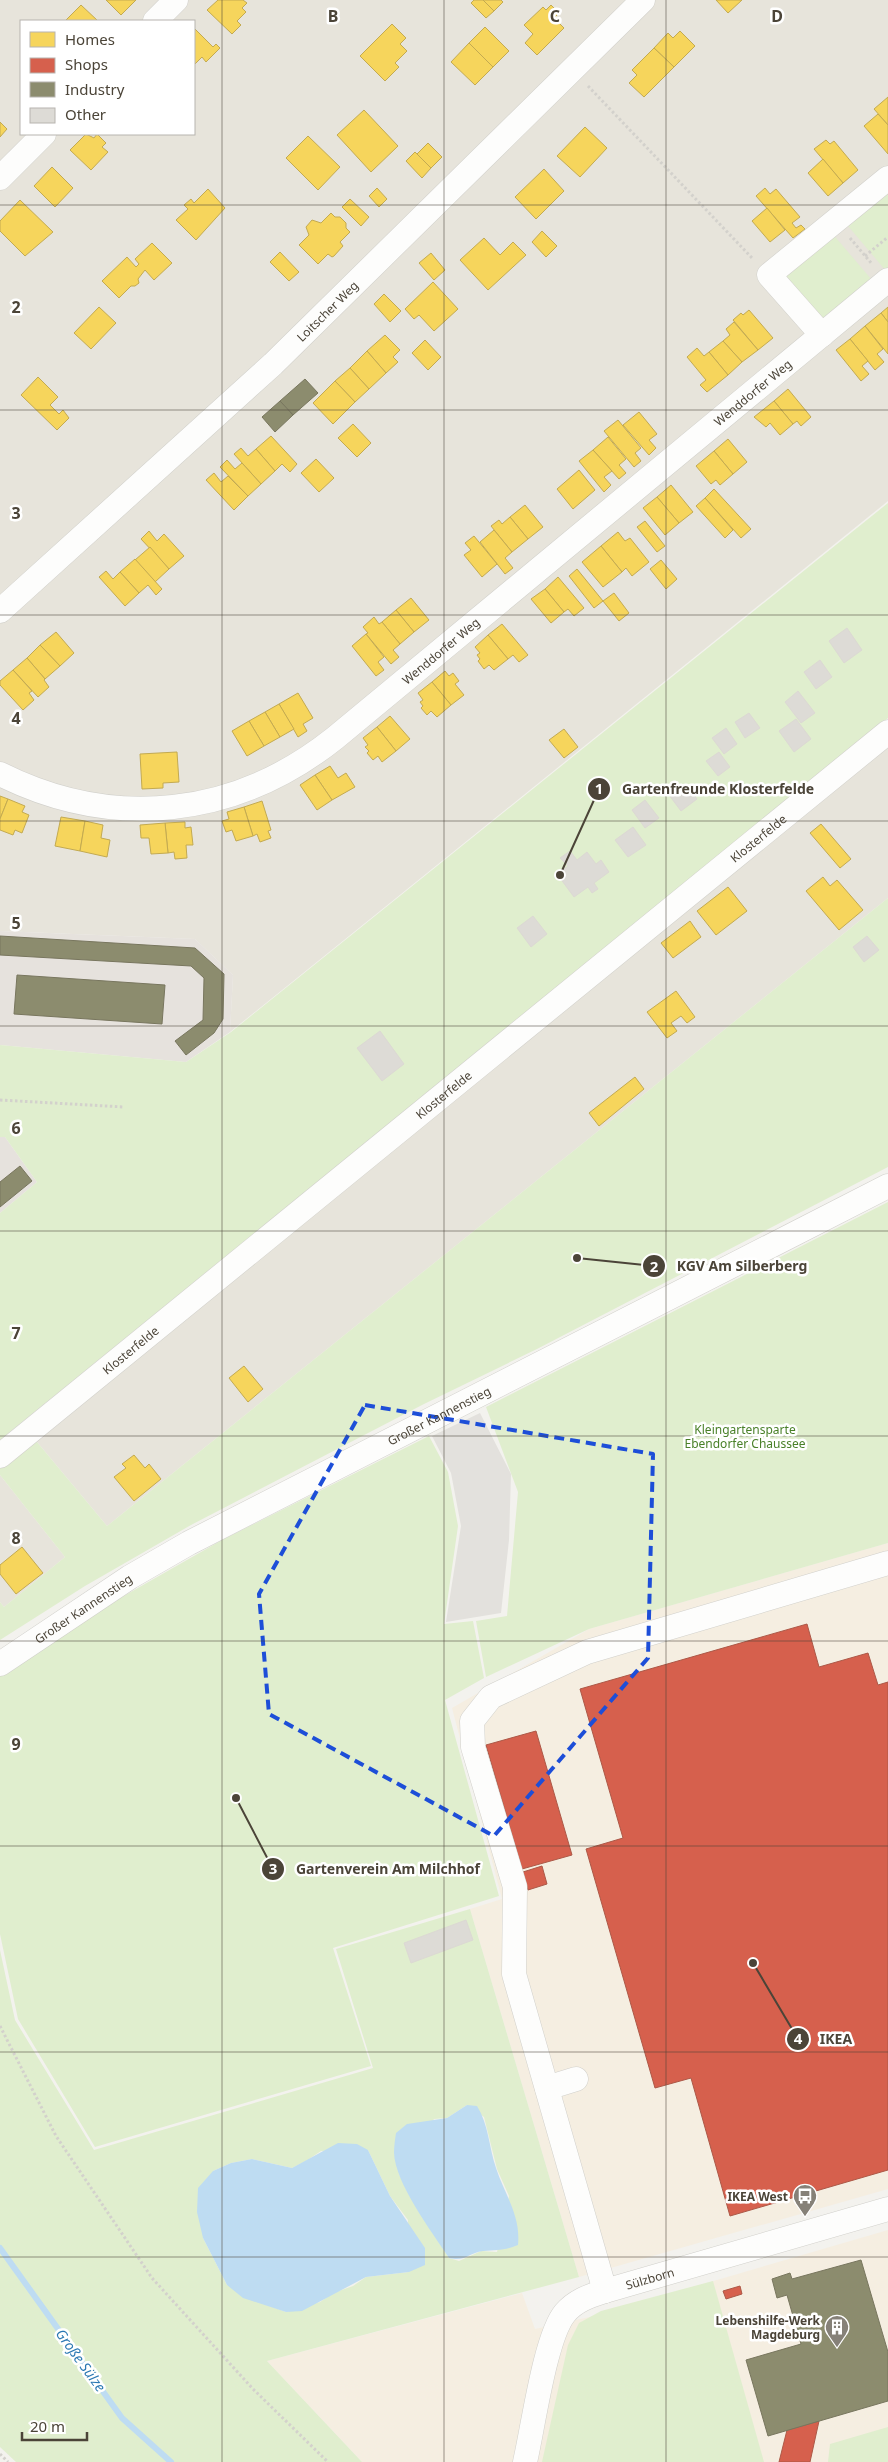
<svg xmlns="http://www.w3.org/2000/svg" width="888" height="2462" viewBox="0 0 888 2462" font-family="'Noto Sans',sans-serif">
  <style>
    .residential { fill: #e7e4db; fill-rule: evenodd }
    .commercial { fill: #f5eee1 }
    .industrial { fill: #e6e2dd }
    .green { fill: #e0eece; fill-rule: evenodd }
    .parking { fill: #e3e1dd }
    .water { fill: #bedcf2 }
    .homes { fill: #f6d55c; stroke: #c3aa51 }
    .shops { fill: #d6604d; stroke: #ac5847 }
    .industry { fill: #8c8c6e; stroke: #78765e }
    .lines { fill: none; stroke-linecap: round; stroke-linejoin: round }
    .stream { stroke: #bedcf2; stroke-width: 6 }
    .building { fill: #dddbd6; stroke: #dcd9d3 }
    .minor-casing { stroke: #d1d0cb; stroke-width: 25 }
    .path { stroke: #d3d1cc; stroke-width: 3; stroke-dasharray: 2.5 2.5; stroke-linecap: butt }
    .minor { stroke: #fdfdfc; stroke-width: 24 }
    .marked { fill: none; stroke: #1d4ed8; stroke-width: 4; stroke-dasharray: 10 6; stroke-linejoin: round }
    .grid { fill: none; stroke: #4b4438; stroke-width: 1; stroke-opacity: 0.55 }
    .labels { text-anchor: middle; dominant-baseline: central; stroke-width: 5; stroke-linejoin: round; paint-order: stroke }
    .street-label { font-size: 12px; fill: #4b4438; stroke: #fff }
    .park-label { font-size: 12px; fill: #498029; stroke: #fff }
    .poi-label { font-size: 12px; font-weight: bold; fill: #4b4438; stroke: #fff; text-anchor: end }
    .water-label { font-size: 14px; font-style: italic; fill: #2c79b3; stroke: #fff }
    .grid-label { font-size: 16px; text-anchor: middle; font-weight: bold; fill: #4b4438; stroke: #fff; stroke-width: 5; stroke-linejoin: round; paint-order: stroke }
    .leader { fill: none; stroke: #4b4438; stroke-width: 2 }
    .callout-dot { fill: #4b4438; stroke: #fff; stroke-width: 2 }
    .mark-label { font-size: 15px; text-anchor: middle; font-weight: bold; fill: #fff }
    .callout-label { font-size: 14px; text-anchor: middle; font-weight: bold; fill: #4b4438; stroke: #fff; stroke-width: 5; stroke-linejoin: round; paint-order: stroke }
  </style>
  <rect width="100%" height="100%" fill="#f3f2ee"/>
  <!-- residential -->
  <g class="residential">
    <path d="M0,0H888V501L230,1032L233,975L195,939L0,931ZM21,21H194V134H21Z"/>
    <polygon points="888,741 888,898 107,1526 32,1436"/>
    <polygon points="0,1475 65,1557 4,1607 0,1602"/>
  </g>
  <!-- commercial -->
  <g class="commercial">
    <polygon points="888,1543 888,2189 579,2277 470,1909 502,1899 452,1708 589,1629"/>
    <polygon points="888,2230 888,2462 362,2462 267,2361 522,2293 535,2329 594,2316"/>
  </g>
  <!-- industrial -->
  <g class="industrial">
    <polygon points="0,931 195,939 233,975 230,1032 186,1062 0,1045"/>
    <polygon points="0,1137 5,1137 37,1182 0,1213"/>
  </g>
  <!-- green -->
  <g class="green">
    <polygon points="888,182 888,269 886,271 843,220"/>
    <polygon points="831,232 872,280 820,324 779,276"/>
    <polygon points="888,503 888,718 0,1440 0,1213 37,1182 5,1137 0,1137 0,1045 186,1062 231,1032"/>
    <polygon points="888,898 888,1167 537,1349 424,1404 191,1525 85,1586 0,1640 0,1602 4,1607 65,1557 0,1475 0,1465 32,1436 107,1526"/>
    <polygon points="888,1202 888,1543 589,1629 486,1677 476,1621 507,1616 518,1492 486,1407"/>
    <polygon points="429,1436 448,1472 458,1526 444,1624 473,1621 484,1678 445,1700 499,1896 333,1948 371,2066 95,2147 18,2019 0,1934 0,1676 108,1605 222,1540"/>
    <path d="M470,1909L579,2277L267,2361L362,2462H16L0,2447V1950L15,2020L94,2150L373,2068L336,1949ZM467,2105L484,2117L497,2169L509,2196L497,2252L481,2251L459,2261L449,2258L418,2210L399,2174L434,2119L447,2118ZM368,2150L390,2196L408,2220L409,2272L366,2277L353,2286L333,2293L320,2302L286,2312L267,2305L227,2285L203,2238L213,2171L231,2163L252,2159L292,2168L306,2161L321,2151Z"/>
    <polygon points="713,2281 764,2462 542,2462 568,2345 579,2323 601,2311"/>
    <polygon points="888,2427 888,2462 828,2462 830,2444"/>
  </g>
  <!-- parking -->
  <polygon class="parking" points="480,1413 511,1474 509,1540 501,1613 446,1622 461,1526 451,1473 432,1436"/>
  <!-- water -->
  <g class="water">
    <path d="M467,2105L477,2106C489,2125 489,2148 496,2168C505,2195 521,2216 518,2245C503,2251 497,2250 483,2251C468,2253 466,2262 449,2258C432,2232 395,2183 394,2153C394,2146 395,2140 396,2133L407,2124L447,2118Z"/>
    <polygon points="338,2143 357,2144 368,2150 390,2196 425,2248 425,2265 409,2272 366,2277 302,2311 286,2312 243,2298 227,2285 203,2238 197,2212 198,2188 213,2171 231,2163 252,2159 292,2168"/>
  </g>
  <!-- homes -->
  <g class="homes">
    <polygon points="106,0 136,0 121,15"/>
    <polygon points="218,0 243,0 247,3 242,8 246,12 237,21 241,25 232,34 207,10"/>
    <polygon points="474,0 483,0 494,11 486,18 471,3"/>
    <polygon points="483,0 501,0 503,2 494,11"/>
    <polygon points="716,0 742,0 728,13"/>
    <polygon points="81,5 98,21 65,21"/>
    <polygon points="551,5 559,13 554,18 564,28 537,55 525,43 533,34 524,25 543,7 546,10"/>
    <polygon points="392,24 406,38 400,44 407,51 395,63 399,67 385,81 360,56"/>
    <polygon points="485,27 509,51 493,67 469,43"/>
    <polygon points="194,28 213,47 216,44 220,48 206,62 202,57 194,65"/>
    <polygon points="680,31 695,46 674,67 654,48 668,33 673,38"/>
    <polygon points="469,43 493,67 475,85 451,62"/>
    <polygon points="654,48 674,67 644,97 629,83 637,75 632,70"/>
    <polygon points="888,97 888,125 874,109"/>
    <polygon points="364,110 398,146 371,172 337,135"/>
    <polygon points="878,114 888,125 888,154 864,126"/>
    <polygon points="0,122 7,129 0,137"/>
    <polygon points="585,127 607,148 580,177 557,156"/>
    <polygon points="86,134 94,138 97,134 106,143 102,147 108,152 91,170 70,150"/>
    <polygon points="308,136 340,167 318,190 286,158"/>
    <polygon points="826,140 830,144 834,141 858,170 843,183 814,149"/>
    <polygon points="428,143 442,157 431,168 417,154"/>
    <polygon points="415,152 431,168 422,178 406,161"/>
    <polygon points="823,159 843,183 828,196 808,173"/>
    <polygon points="52,167 73,188 55,207 34,186"/>
    <polygon points="544,169 564,191 536,219 515,197"/>
    <polygon points="377,188 387,199 379,207 369,196"/>
    <polygon points="765,188 770,194 776,189 800,217 792,223 796,228 801,225 805,229 793,238 756,196"/>
    <polygon points="208,189 225,208 196,240 176,220 188,209 184,205 191,199 194,203"/>
    <polygon points="350,199 369,217 361,226 342,207"/>
    <polygon points="20,200 53,232 25,256 0,231 0,221"/>
    <polygon points="767,208 785,230 770,242 752,221"/>
    <polygon points="331,213 335,217 340,217 346,223 346,228 350,232 340,242 343,246 334,256 332,257 328,254 318,264 299,245 309,235 306,227 312,220 321,223"/>
    <polygon points="542,231 557,246 546,257 532,242"/>
    <polygon points="484,238 500,255 513,242 526,255 488,290 460,260"/>
    <polygon points="152,243 172,263 154,280 145,270 138,279 139,283 135,286 131,286 119,298 102,281 127,257 136,267 139,264 135,259"/>
    <polygon points="280,252 299,272 289,281 270,262"/>
    <polygon points="431,253 445,270 434,280 419,263"/>
    <polygon points="433,282 458,309 434,331 419,315 414,319 405,309"/>
    <polygon points="384,294 401,311 390,322 374,304"/>
    <polygon points="99,307 116,323 91,349 74,333"/>
    <polygon points="888,307 888,322 881,313"/>
    <polygon points="749,310 773,338 758,350 733,320 741,313 743,315"/>
    <polygon points="881,313 888,322 888,354 865,326"/>
    <polygon points="734,322 758,350 742,362 723,341 730,335 726,329"/>
    <polygon points="865,326 883,349 877,354 884,362 875,370 850,339"/>
    <polygon points="385,335 400,350 393,357 398,362 386,373 367,351"/>
    <polygon points="850,339 868,361 862,366 869,374 861,381 836,350"/>
    <polygon points="425,340 441,357 428,370 412,353"/>
    <polygon points="723,341 742,362 728,375 709,352"/>
    <polygon points="697,348 704,356 709,352 728,375 707,392 700,385 706,380 687,357"/>
    <polygon points="367,351 386,373 369,389 350,368"/>
    <polygon points="350,368 369,389 355,402 335,381"/>
    <polygon points="38,377 58,397 50,405 59,414 63,410 69,418 57,430 21,395"/>
    <polygon points="335,381 355,402 333,424 313,403"/>
    <polygon points="788,389 811,417 801,426 797,421 793,424 774,401"/>
    <polygon points="774,401 793,424 780,435 770,423 766,427 754,417"/>
    <polygon points="639,412 657,434 649,440 656,448 649,455 623,425"/>
    <polygon points="618,420 641,448 635,453 641,461 634,467 604,431"/>
    <polygon points="353,424 371,443 357,457 338,438"/>
    <polygon points="271,436 297,464 290,472 282,464 275,471 256,449"/>
    <polygon points="608,437 626,459 619,465 626,473 619,479 593,450"/>
    <polygon points="728,439 747,462 733,474 714,451"/>
    <polygon points="241,448 248,456 256,449 275,471 261,484 234,454"/>
    <polygon points="593,450 612,471 604,477 611,485 604,492 579,461"/>
    <polygon points="714,451 733,474 720,485 716,480 711,484 696,466"/>
    <polygon points="316,459 334,478 319,492 301,473"/>
    <polygon points="227,460 235,469 242,463 261,484 248,496 220,467"/>
    <polygon points="579,470 595,490 573,509 557,489"/>
    <polygon points="214,473 221,482 228,476 248,496 234,510 206,480"/>
    <polygon points="671,485 693,512 679,523 657,497"/>
    <polygon points="714,489 751,529 741,538 705,498"/>
    <polygon points="657,497 679,523 665,535 643,508"/>
    <polygon points="705,498 733,530 725,538 696,506"/>
    <polygon points="525,505 543,527 528,539 510,517"/>
    <polygon points="510,517 528,539 512,552 491,526 499,520 502,524"/>
    <polygon points="645,521 665,546 657,552 637,527"/>
    <polygon points="494,530 512,552 505,558 513,568 505,574 480,542"/>
    <polygon points="149,531 157,541 164,534 184,556 169,569 141,539"/>
    <polygon points="618,532 625,541 630,538 649,562 632,576 626,568 622,572 601,546"/>
    <polygon points="474,536 497,564 482,577 464,555 471,550 465,543"/>
    <polygon points="601,546 622,572 603,587 582,562"/>
    <polygon points="150,547 169,569 155,582 135,560"/>
    <polygon points="135,559 162,589 156,595 148,585 139,593 120,572"/>
    <polygon points="661,560 677,579 666,589 650,569"/>
    <polygon points="577,569 603,601 594,608 569,576"/>
    <polygon points="106,571 113,579 120,572 139,593 125,606 99,577"/>
    <polygon points="558,577 584,608 574,616 568,609 564,612 545,589"/>
    <polygon points="545,589 564,612 551,623 531,599"/>
    <polygon points="614,593 629,613 619,621 603,601"/>
    <polygon points="411,598 429,620 414,632 396,610"/>
    <polygon points="396,610 414,632 400,644 382,622"/>
    <polygon points="374,617 379,624 382,622 400,644 393,650 399,657 391,664 366,634 368,633 363,627"/>
    <polygon points="502,624 528,655 519,662 513,655 508,659 488,635"/>
    <polygon points="56,632 74,653 60,666 40,645"/>
    <polygon points="366,634 384,657 378,662 384,670 376,676 352,646"/>
    <polygon points="488,635 508,659 494,670 489,665 484,669 478,661 480,659 477,655 480,653 475,647"/>
    <polygon points="40,645 60,666 45,679 27,658"/>
    <polygon points="27,658 45,679 44,680 49,687 38,697 13,670"/>
    <polygon points="13,670 32,691 29,693 34,700 23,710 0,685 0,681"/>
    <polygon points="445,671 449,676 453,673 459,681 455,684 464,695 451,705 432,682"/>
    <polygon points="432,682 451,705 437,717 431,711 427,715 421,708 423,706 420,702 423,700 418,693"/>
    <polygon points="298,693 313,718 303,724 307,731 298,737 279,704"/>
    <polygon points="279,704 294,729 280,737 265,712"/>
    <polygon points="265,712 280,737 264,746 249,721"/>
    <polygon points="390,716 410,739 396,751 377,727"/>
    <polygon points="249,721 264,746 247,756 232,731"/>
    <polygon points="377,727 396,751 382,762 378,756 373,760 367,753 369,751 365,747 368,745 363,738"/>
    <polygon points="564,729 578,747 564,758 549,740"/>
    <polygon points="177,752 179,782 163,783 163,788 142,789 140,754"/>
    <polygon points="330,766 338,778 346,773 355,787 332,800 315,775"/>
    <polygon points="315,775 332,800 317,810 300,785"/>
    <polygon points="0,796 8,799 0,819"/>
    <polygon points="8,799 25,806 22,812 29,815 22,833 15,830 13,835 0,830 0,819"/>
    <polygon points="262,801 271,830 268,831 271,838 260,842 257,834 253,836 244,807"/>
    <polygon points="244,807 253,836 236,841 232,830 226,832 222,821 229,819 227,812"/>
    <polygon points="61,817 85,821 80,851 55,846"/>
    <polygon points="85,821 103,825 101,838 110,840 107,857 80,851"/>
    <polygon points="185,822 185,828 191,827 193,845 186,845 187,858 175,859 174,852 168,853 165,823"/>
    <polygon points="165,823 168,853 151,854 149,838 141,838 140,825"/>
    <polygon points="821,824 851,859 840,868 810,833"/>
    <polygon points="823,877 830,886 837,880 863,910 839,930 806,891"/>
    <polygon points="728,887 747,911 716,935 697,911"/>
    <polygon points="690,921 701,937 673,958 661,943"/>
    <polygon points="676,991 695,1017 687,1023 681,1016 671,1023 677,1031 667,1038 647,1012"/>
    <polygon points="635,1077 644,1089 599,1126 589,1113"/>
    <polygon points="244,1366 263,1389 248,1402 229,1378"/>
    <polygon points="134,1455 145,1468 149,1464 161,1479 134,1501 114,1477 126,1468 122,1464"/>
    <polygon points="22,1547 43,1573 16,1594 0,1574 0,1565"/>
  </g>
  <!-- shops -->
  <g class="shops">
    <polygon points="807,1624 819,1667 868,1653 878,1685 888,1682 888,2170 730,2216 691,2078 655,2088 586,1849 623,1838 580,1689"/>
    <polygon points="536,1731 572,1855 522,1869 486,1745"/>
    <polygon points="542,1866 547,1884 528,1890 523,1872"/>
    <polygon points="740,2286 742,2294 726,2299 723,2291"/>
    <polygon points="819,2421 810,2462 779,2462 787,2430"/>
  </g>
  <!-- industry -->
  <g class="industry">
    <polygon points="305,379 318,393 293,415 280,401"/>
    <polygon points="280,401 293,415 275,432 262,417"/>
    <polygon points="0,936 195,948 224,974 223,1019 214,1033 186,1055 175,1041 203,1020 204,978 191,966 0,955"/>
    <polygon points="17,975 165,985 162,1024 14,1014"/>
    <polygon points="20,1166 32,1181 0,1207 0,1182"/>
    <polygon points="861,2260 888,2352 888,2401 768,2436 746,2360 801,2344 787,2295 777,2298 772,2279 790,2273 792,2279"/>
  </g>
  <g class="lines">
    <!-- stream -->
    <polyline class="stream" points="0,2248 122,2418 171,2462"/>
  </g>
  <!-- building -->
  <g class="building">
    <polygon points="847,628 862,650 844,663 829,641"/>
    <polygon points="820,660 832,677 816,689 804,672"/>
    <polygon points="798,691 815,713 801,723 785,702"/>
    <polygon points="749,713 760,728 745,738 735,722"/>
    <polygon points="796,719 811,739 794,752 779,731"/>
    <polygon points="726,728 737,744 724,754 712,738"/>
    <polygon points="719,752 730,767 718,776 706,761"/>
    <polygon points="685,784 697,799 681,811 669,795"/>
    <polygon points="645,800 659,818 645,828 632,810"/>
    <polygon points="633,827 646,845 628,857 615,840"/>
    <polygon points="570,851 577,860 587,852 596,864 601,860 609,872 594,883 598,889 592,893 588,887 574,897 557,874 568,866 560,858"/>
    <polygon points="533,916 547,934 531,947 517,928"/>
    <polygon points="867,936 879,950 864,962 853,947"/>
    <polygon points="380,1031 404,1064 382,1081 357,1048"/>
    <polygon points="466,1920 473,1940 411,1963 404,1943"/>
  </g>
  <g class="lines">
    <!-- minor casing -->
    <g class="minor-casing">
      <g id="minor">
        <polyline points="155,21 176,0"/>
        <polyline points="0,178 44,134"/>
        <polyline points="822,335 769,275 888,178"/>
        <path id="s1" d="M0,611L273,364L643,0"/>
        <path id="s2" d="M0,774C114,831 236,817 335,738L888,280"/>
        <path id="s3" d="M0,1456L888,732"/>
        <path id="s4" d="M0,1664L130,1577L189,1543L888,1186"/>
        <polyline points="547,2088 576,2079"/>
        <polyline points="605,2291 514,1974 515,1887 473,1747 472,1721 491,1697 587,1652 888,1563"/>
        <path id="s5" d="M525,2462C533,2428 545,2337 565,2313C576,2300 590,2296 605,2291L888,2209"/>
      </g>
    </g>
    <!-- path -->
    <g class="path">
      <polyline points="588,86 753,259"/>
      <polyline points="850,238 872,264"/>
      <polyline points="865,256 888,237"/>
      <polyline points="0,1100 124,1107"/>
      <polyline points="0,2026 56,2136 152,2278 253,2389 328,2462"/>
      <polyline points="0,2454 8,2462"/>
    </g>
    <!-- minor -->
    <use href="#minor" class="minor"/>
  </g>
  <!-- marked area -->
  <path class="marked" d="M365,1405L653,1454L648,1658L494,1836L269,1714L259,1594Z"/>
  <!-- grid -->
  <path class="grid" d="M222,0V2462M444,0V2462M666,0V2462M0,205H888M0,410H888M0,615H888M0,821H888M0,1026H888M0,1231H888M0,1436H888M0,1641H888M0,1846H888M0,2052H888M0,2257H888"/>
  <!-- icons -->
  <defs>
    <g id="bus-pin" transform="scale(1.25)"><path d="M0 17L-7.5 6A9.5 9.5 0 1 1 7.5 6Z" fill="#868178" stroke="#fff"/><path d="M-5-6H5V4H4V6H2V4H-2V6H-4V4H-5ZM-3.5-4V0h7V-4ZM-3.5 1.2v1.5H-2V1.2ZM2 1.2v1.5H3.5V1.2Z" fill="#fff"/></g>
    <g id="building-pin" transform="scale(1.25)"><path d="M0 17L-7.5 6A9.5 9.5 0 1 1 7.5 6Z" fill="#868178" stroke="#fff"/><path d="M-4-6H4V6H1V3H-1V6H-4ZM-2.5-4.3h1.7v1.8h-1.7ZM.8-4.3h1.7v1.8H.8ZM-2.5-1h1.7V.8h-1.7ZM.8-1h1.7V.8H.8Z" fill="#fff"/></g>
  </defs>
  <g fill-rule="evenodd">
    <use href="#bus-pin" x="805" y="2196"/>
    <use href="#building-pin" x="837" y="2327"/>
  </g>
  <g class="labels">
    <!-- street labels -->
    <g class="street-label">
      <text stroke="none"><textPath href="#s1" startOffset="444">Loitscher Weg</textPath></text>
      <text stroke="none"><textPath href="#s2" startOffset="899">Wenddorfer Weg</textPath></text>
      <text stroke="none"><textPath href="#s2" startOffset="494">Wenddorfer Weg</textPath></text>
      <text stroke="none"><textPath href="#s3" startOffset="978">Klosterfelde</textPath></text>
      <text stroke="none"><textPath href="#s3" startOffset="572">Klosterfelde</textPath></text>
      <text stroke="none"><textPath href="#s3" startOffset="168">Klosterfelde</textPath></text>
      <text stroke="none"><textPath href="#s4" startOffset="505">Großer Kannenstieg</textPath></text>
      <text stroke="none"><textPath href="#s4" startOffset="100">Großer Kannenstieg</textPath></text>
      <text stroke="none"><textPath href="#s5" startOffset="248">Sülzborn</textPath></text>
    </g>
    <!-- park labels -->
    <g class="park-label">
      <text x="745" y="1429">Kleingartensparte<tspan x="745" dy="14">Ebendorfer Chaussee</tspan></text>
    </g>
    <!-- poi labels -->
    <g class="poi-label">
      <text x="788" y="2196">IKEA West</text>
      <text x="820" y="2320">Lebenshilfe-Werk<tspan x="820" dy="14">Magdeburg</tspan></text>
    </g>
    <!-- water labels -->
    <g class="water-label">
      <text transform="translate(81 2360) rotate(54)">Große Sülze</text>
    </g>
  </g>
  <g class="grid-label">
    <text x="333" y="22">B</text>
    <text x="555" y="22">C</text>
    <text x="777" y="22">D</text>
    <text x="16" y="313">2</text>
    <text x="16" y="519">3</text>
    <text x="16" y="724">4</text>
    <text x="16" y="929">5</text>
    <text x="16" y="1134">6</text>
    <text x="16" y="1339">7</text>
    <text x="16" y="1544">8</text>
    <text x="16" y="1750">9</text>
  </g>
  <!-- callouts -->
  <path class="leader" d="M560 875L599 789M577 1258L654 1266M236 1798L273 1869M753 1963L798 2039"/>
  <g class="callout-dot">
    <circle cx="560" cy="875" r="5"/>
    <circle cx="577" cy="1258" r="5"/>
    <circle cx="236" cy="1798" r="5"/>
    <circle cx="753" cy="1963" r="5"/>
    <circle cx="599" cy="789" r="12"/>
    <circle cx="654" cy="1266" r="12"/>
    <circle cx="273" cy="1869" r="12"/>
    <circle cx="798" cy="2039" r="12"/>
  </g>
  <g class="mark-label">
    <text x="599" y="794">1</text>
    <text x="654" y="1272">2</text>
    <text x="273" y="1874">3</text>
    <text x="798" y="2044">4</text>
  </g>
  <g class="callout-label">
    <text x="718" y="794">Gartenfreunde Klosterfelde</text>
    <text x="742" y="1271">KGV Am Silberberg</text>
    <text x="388" y="1874">Gartenverein Am Milchhof</text>
    <text x="836" y="2044">IKEA</text>
  </g>
  <!-- legend -->
  <rect x="20" y="20" width="175" height="115" fill="#ffffff" stroke="#b7b4af"/>
  <rect x="30" y="32" width="25" height="15" fill="#f6d55c" stroke="#b7b4af"/>
  <text x="65" y="45" font-size="15" fill="#4b4438">Homes</text>
  <rect x="30" y="58" width="25" height="15" fill="#d6604d" stroke="#b7b4af"/>
  <text x="65" y="70" font-size="15" fill="#4b4438">Shops</text>
  <rect x="30" y="82" width="25" height="15" fill="#8c8c6e" stroke="#b7b4af"/>
  <text x="65" y="95" font-size="15" fill="#4b4438">Industry</text>
  <rect x="30" y="108" width="25" height="15" fill="#dddbd6" stroke="#b7b4af"/>
  <text x="65" y="120" font-size="15" fill="#4b4438">Other</text>
  <!-- scale -->
  <path d="M22 2432v8h65v-8" fill="none" stroke="#4b4438" stroke-width="2.5"/>
  <text x="30" y="2432" font-size="15" fill="#4b4438" stroke="#ffffff" stroke-width="4" paint-order="stroke">20 m</text>
</svg>
